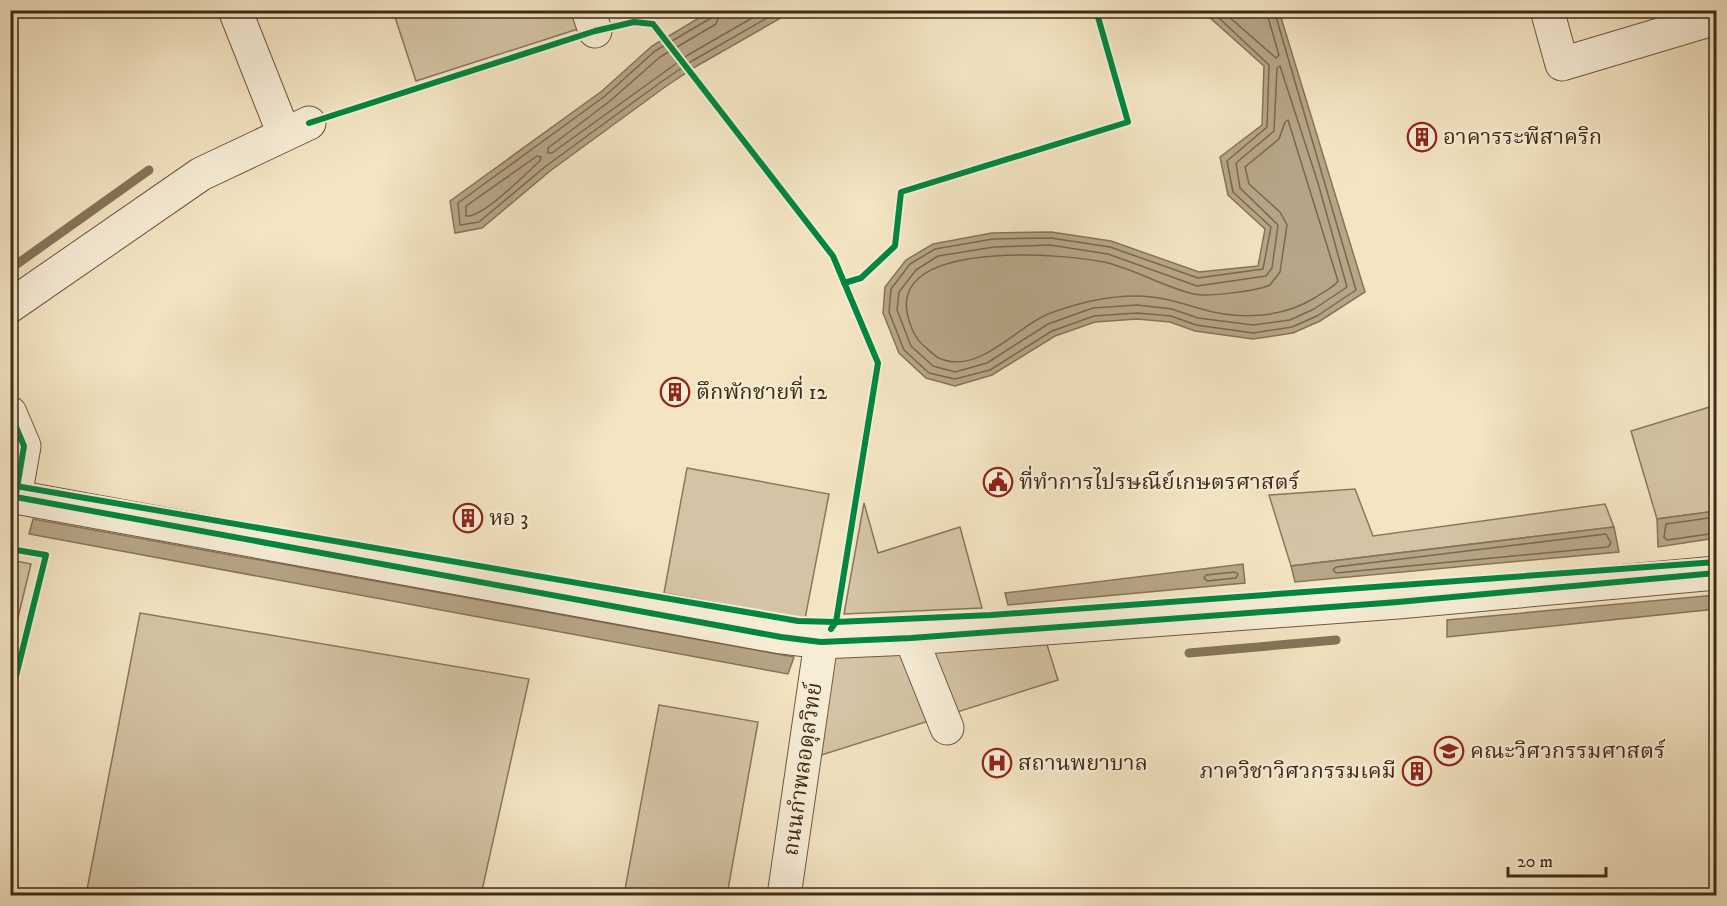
<svg xmlns="http://www.w3.org/2000/svg" width="1727" height="906" viewBox="0 0 1727 906" font-family="'IM FELL DW Pica','Noto Serif Thai',serif">
  <style>
    .green { fill: #d4c4a5; stroke: #8a775d; stroke-width: 1.5 }
    .water { fill: #b6a587; stroke: #867459; stroke-width: 1.5 }
    .lines { fill: none; stroke-linecap: round; stroke-linejoin: round }
    .shore { stroke: #7a684e; stroke-width: 1.5 }
    .stream { stroke: #867459; stroke-width: 9 }
    .minor-casing { stroke: #6c5840; stroke-width: 35 }
    .minor { stroke: #f7edd7; stroke-width: 33 }
    .cycleway-casing { stroke: #f7edd7; stroke-width: 10 }
    .cycleway { stroke: #00873e; stroke-width: 6 }
    .labels { text-anchor: middle; dominant-baseline: central; stroke-width: 4.5; stroke-linejoin: round; paint-order: stroke }
    .poi-label { font-size: 22px; fill: #3f2a15; stroke: #f7edd7; text-anchor: start }
    .street-label { font-size: 22px; fill: #3f2a15; stroke: #f7edd7 }
  </style>
  <rect width="100%" height="100%" fill="#f3e4c2"/>
  <filter id="stains"><feTurbulence type="fractalNoise" baseFrequency=".00333" numOctaves="4"/><feColorMatrix values="0 0 0 0 .2 0 0 0 0 .09 0 0 0 0 .02 0 0 0 .5 -.17"/></filter>
  <radialGradient id="worn" r=".72"><stop offset=".6" stop-color="#630" stop-opacity="0"/><stop offset="1" stop-color="#630" stop-opacity=".3"/></radialGradient>
  <!-- green -->
  <g class="green">
    <polygon points="393,11 572,11 578,29 416,81"/>
    <polygon points="1716,405 1716,511 1657,519 1631,431"/>
    <polygon points="687,468 829,494 805,619 664,593"/>
    <polygon points="1355,489 1373,536 1605,504 1614,527 1291,566 1269,495"/>
    <polygon points="864,503 878,553 960,527 982,608 844,614"/>
    <polygon points="11,560 31,564 11,646 10,560"/>
    <polygon points="140,613 529,679 481,895 86,895"/>
    <polygon points="1044,635 1058,680 809,759 822,658"/>
    <polygon points="659,705 758,722 727,895 624,895"/>
  </g>
  <!-- water -->
  <g class="water">
    <polygon points="712,10 793,11 695,67 665,87 550,171 482,228 455,233 450,201 602,91 652,46"/>
    <polygon points="1222,11 1279,11 1365,292 1320,321 1293,333 1253,339 1195,331 1170,322 1137,319 1095,322 1055,336 992,375 955,386 926,378 899,353 883,313 885,287 906,260 933,244 992,233 1051,232 1111,241 1199,272 1258,266 1265,229 1228,195 1220,157 1262,125 1264,66 1207,15"/>
    <polygon points="1716,511 1716,538 1658,547 1657,519"/>
    <polygon points="33,519 794,657 788,674 29,534"/>
    <polygon points="1614,527 1619,552 1295,582 1291,566"/>
    <polygon points="1243,564 1245,583 1008,605 1005,593"/>
    <polygon points="1716,595 1716,609 1447,637 1447,620"/>
  </g>
  <g class="lines">
    <!-- shore -->
    <g class="shore">
      <polyline points="714,10 711,18 655,51 605,96 458,203 460,225 479,222 546,166 661,82 692,61 781,10"/>
      <polyline points="721,10 716,24 660,57 610,101 548,148 548,153 552,153 688,55 766,10"/>
      <polyline points="1220,10 1220,19 1269,65 1267,127 1227,161 1233,192 1271,227 1263,269 1198,278 1110,247 1051,238 993,239 935,249 910,264 891,289 889,312 904,350 929,373 955,379 990,370 1052,331 1094,316 1137,313 1171,316 1196,325 1253,333 1292,327 1317,316 1356,290 1274,10"/>
      <polyline points="1227,10 1228,16 1276,58 1279,55 1266,10"/>
      <polygon points="1280,66 1318,183 1347,287 1314,309 1290,320 1253,325 1198,318 1172,309 1137,305 1093,308 1048,324 987,363 955,372 933,366 911,346 897,310 899,292 916,270 938,256 994,247 1050,245 1108,254 1197,286 1266,276 1272,268 1278,225 1240,188 1236,163 1274,131 1277,68"/>
      <path d="M1288,120L1338,281C1333,288 1323,292 1316,297C1282,319 1236,320 1198,308C1178,302 1158,296 1136,296C1105,296 1077,303 1048,314C1016,327 978,376 939,358C933,355 927,348 922,344C912,335 904,311 907,298C918,242 1064,254 1104,262C1135,269 1163,287 1194,294C1208,297 1257,291 1270,285L1280,272L1287,225L1280,212L1249,184L1245,167L1279,139L1285,122Z"/>
      <path d="M537,156L541,157L540,161C526,173 483,218 466,216V206Z"/>
      <polyline points="1716,517 1666,524 1664,537 1667,540 1716,533"/>
      <polygon points="1606,534 1611,543 1608,547 1336,573 1333,570 1336,567"/>
      <polygon points="1235,572 1238,574 1236,578 1207,581 1204,578 1206,575"/>
    </g>
    <!-- stream -->
    <g class="stream">
      <polyline points="10,269 149,170"/>
      <polyline points="1189,653 1336,640"/>
    </g>
    <!-- minor casing -->
    <g class="minor-casing">
      <g id="minor">
        <polyline points="235,10 284,134"/>
        <polyline points="588,10 595,31"/>
        <polyline points="1547,10 1562,64 1716,18"/>
        <polyline points="10,306 201,174 309,123"/>
        <polyline points="10,413 24,446 15,497"/>
        <polyline points="10,496 781,637 821,642 911,638 1398,602 1716,573"/>
        <polyline points="911,638 947,728"/>
        <polyline points="784,896 821,642"/>
      </g>
    </g>
    <!-- minor -->
    <use href="#minor" class="minor"/>
    <!-- cycleway casing -->
    <g class="cycleway-casing">
      <g id="cycleway">
        <polyline points="309,123 595,31 634,22 653,24 833,256 878,363 836,622 831,629"/>
        <polyline points="844,283 861,278 895,246 901,192 1128,122 1096,10"/>
        <polyline points="10,413 24,446 16,494"/>
        <polyline points="10,485 798,621 836,622 991,615 1716,562"/>
        <polyline points="10,496 781,637 821,642 911,638 1398,602 1716,573"/>
        <polyline points="10,549 46,555 10,700"/>
      </g>
    </g>
    <!-- cycleway -->
    <use href="#cycleway" class="cycleway"/>
  </g>
  <!-- icons -->
  <defs>
    <g id="building-ring" transform="scale(1.5)"><circle r="9.5" fill="#f7edd7" stroke="#8f2418" stroke-width="1.5"/><path d="M-4-6H4V6H1V3H-1V6H-4ZM-2.5-4.3h1.7v1.8h-1.7ZM.8-4.3h1.7v1.8H.8ZM-2.5-1h1.7V.8h-1.7ZM.8-1h1.7V.8H.8Z" fill="#8f2418"/></g>
    <g id="civic-ring" transform="scale(1.5)"><circle r="9.5" fill="#f7edd7" stroke="#8f2418" stroke-width="1.5"/><path d="M-.6-6.5H3V-4.5H.6V-3L4-1V1h2V6H-6V1h2V-1L-.6-3ZM-1.2 2.5V6h2.4V2.5Z" fill="#8f2418"/></g>
    <g id="university-ring" transform="scale(1.5)"><circle r="9.5" fill="#f7edd7" stroke="#8f2418" stroke-width="1.5"/><path d="M0-5L7-2L0 1L-7-2ZM-4 1L0 2.5L4 1V4Q0 6-4 4Z" fill="#8f2418"/></g>
    <g id="hospital-ring" transform="scale(1.5)"><circle r="9.5" fill="#f7edd7" stroke="#8f2418" stroke-width="1.5"/><path d="M-5-5h3v3.5h4V-5h3V5h-3V1.5h-4V5h-3Z" fill="#8f2418"/></g>
  </defs>
  <g fill-rule="evenodd">
    <use href="#building-ring" x="1422" y="137"/>
    <use href="#building-ring" x="675" y="392"/>
    <use href="#civic-ring" x="998" y="482"/>
    <use href="#building-ring" x="468" y="518"/>
    <use href="#university-ring" x="1449" y="751"/>
    <use href="#hospital-ring" x="997" y="763"/>
    <use href="#building-ring" x="1417" y="771"/>
  </g>
  <g class="labels">
    <!-- poi labels -->
    <g class="poi-label">
      <text x="1443" y="137">อาคารระพีสาคริก</text>
      <text x="696" y="392">ตึกพักชายที่ 12</text>
      <text x="1019" y="482">ที่ทำการไปรษณีย์เกษตรศาสตร์</text>
      <text x="489" y="518">หอ 3</text>
      <text x="1470" y="751">คณะวิศวกรรมศาสตร์</text>
      <text x="1018" y="763">สถานพยาบาล</text>
      <text x="1396" y="771" text-anchor="end">ภาควิชาวิศวกรรมเคมี</text>
    </g>
    <!-- street labels -->
    <g class="street-label">
      <text transform="translate(803 769) rotate(-82)">ถนนกำพลอดุลวิทย์</text>
    </g>
  </g>
  <!-- margin -->
  <rect width="1727" height="906" fill="none" stroke="#f3e4c2" stroke-width="36"/>
  <rect x="12" y="12" width="1703" height="882" fill="none" stroke="#3f2a15" stroke-width="3"/>
  <rect x="18" y="18" width="1691" height="870" fill="none" stroke="#3f2a15" stroke-width="1.5"/>
  <!-- scale -->
  <path d="M1508 867v9h98v-9" fill="none" stroke="#3f2a15" stroke-width="3"/>
  <text x="1517" y="867" font-size="18" fill="#3f2a15" stroke="#f7edd7" stroke-width="4.5" paint-order="stroke">20 m</text>
  <rect width="100%" height="100%" filter="url(#stains)"/>
  <rect width="100%" height="100%" fill="url(#worn)"/>
</svg>
